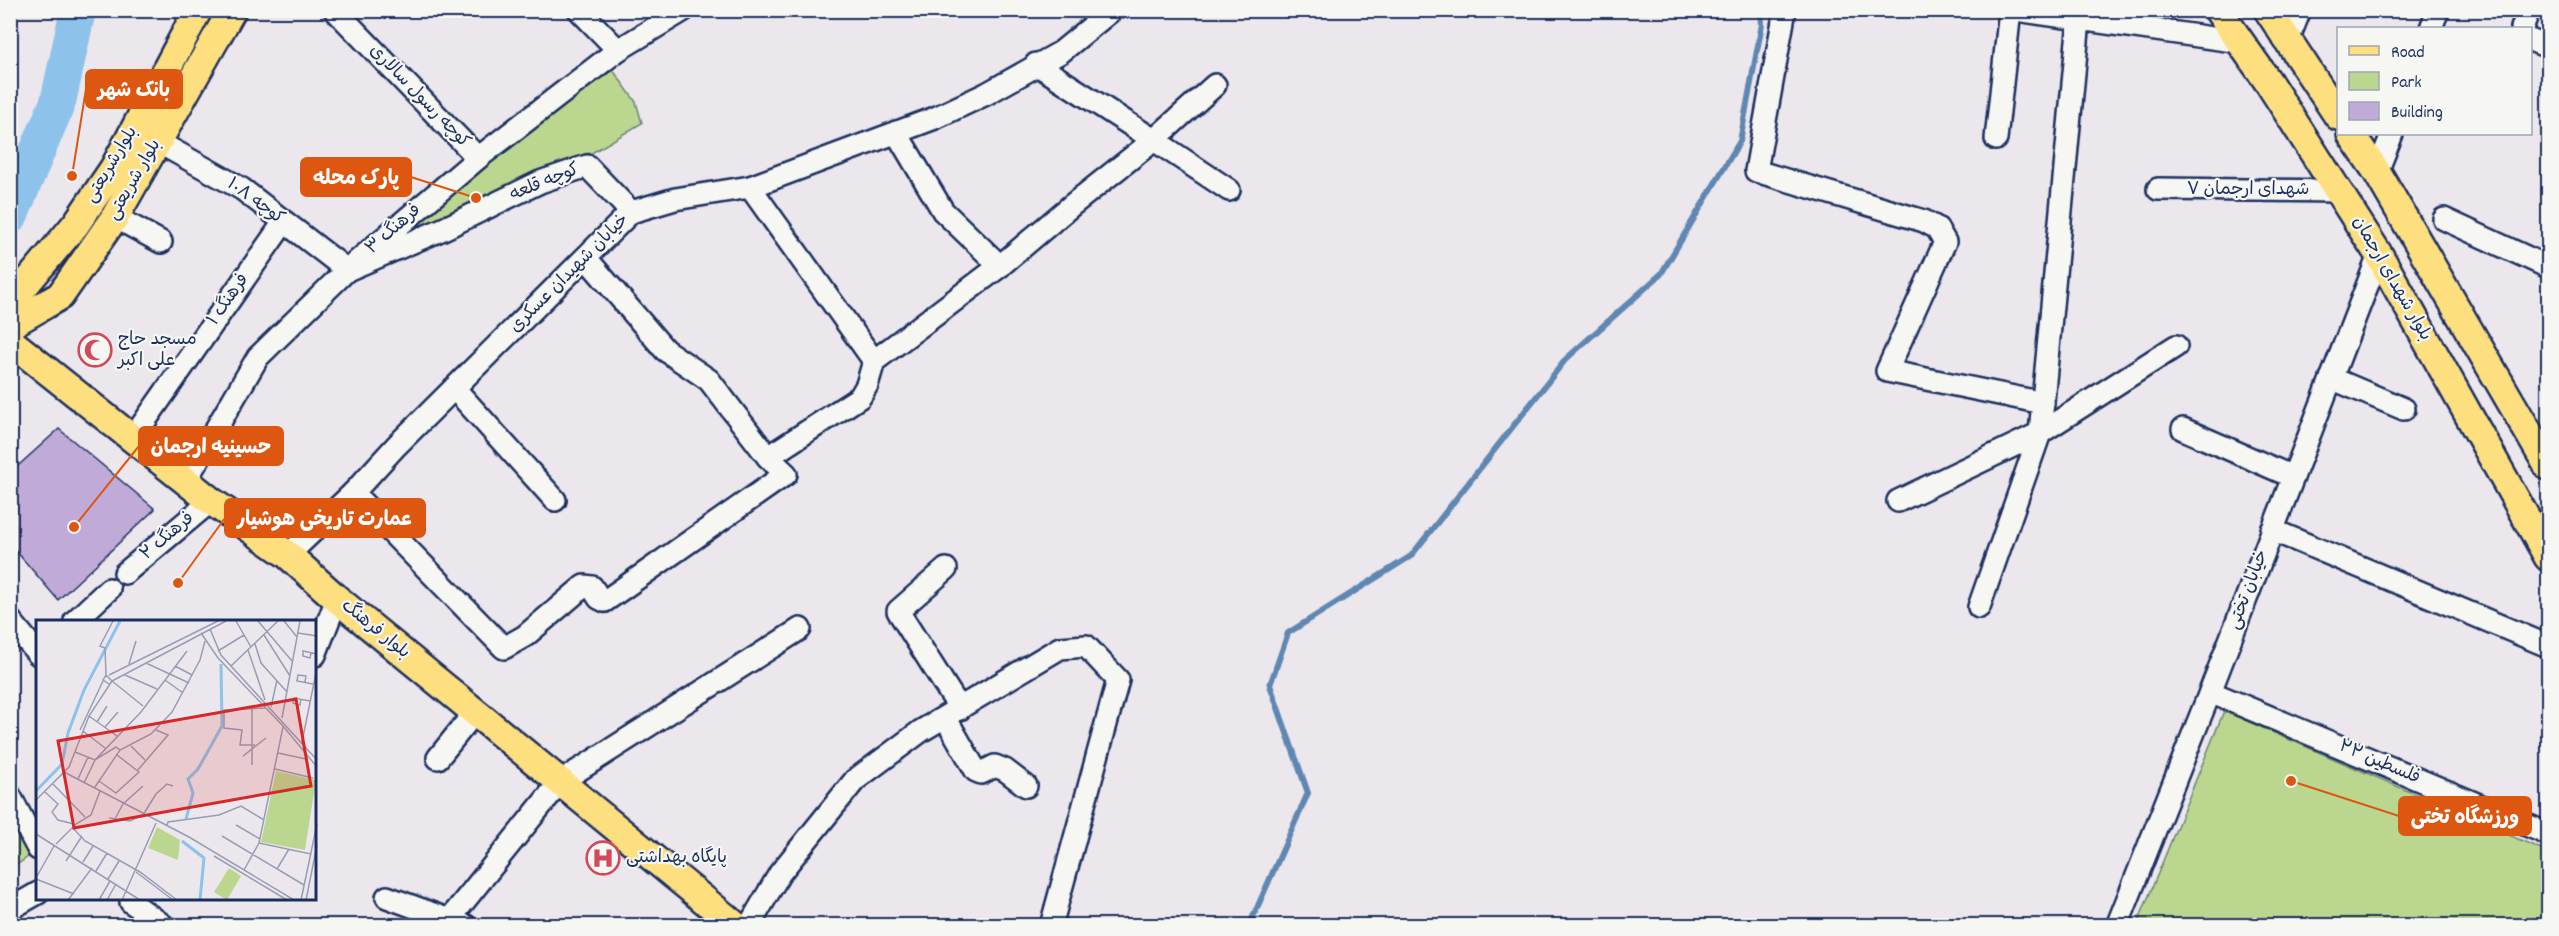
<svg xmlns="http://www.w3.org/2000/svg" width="2559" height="936" viewBox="0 0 2559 936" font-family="Dekko,'Playpen Sans Arabic',sans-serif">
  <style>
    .green { fill: #bbd78f; stroke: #6b8376; stroke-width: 1.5 }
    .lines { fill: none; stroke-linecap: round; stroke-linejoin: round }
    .stream { stroke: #5f87b2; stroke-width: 6 }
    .river { stroke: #8dc2ea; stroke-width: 36 }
    .building { fill: #c0aad8; stroke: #1b2f5e; stroke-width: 1.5 }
    .minor-casing { stroke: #1b2f5e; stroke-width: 26 }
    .major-casing { stroke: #1b2f5e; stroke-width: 32 }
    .minor { stroke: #f6f6f2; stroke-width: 21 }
    .major { stroke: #fedf80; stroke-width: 27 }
    .labels { text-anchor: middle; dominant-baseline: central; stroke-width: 4.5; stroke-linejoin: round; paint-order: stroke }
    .street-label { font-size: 18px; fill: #1b2f5e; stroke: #f6f6f2 }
    .poi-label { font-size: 18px; fill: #1b2f5e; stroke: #f6f6f2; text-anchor: start }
    .inset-river { fill: none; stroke: #8dc2ea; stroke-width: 3 }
    .inset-road { fill: none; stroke: #989db4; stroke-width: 1.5 }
    .view { fill: #d62828; fill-opacity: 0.15; stroke: #d62828; stroke-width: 3 }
    .inset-edge { fill: none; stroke: #1b2f5e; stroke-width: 3 }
    .leader { fill: none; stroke: #de5710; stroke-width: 2 }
    .callout-dot { fill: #de5710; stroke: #f6f6f2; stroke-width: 2 }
    .callout { fill: #de5710; stroke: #de5710; stroke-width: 2 }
    .callout-label { font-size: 20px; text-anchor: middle; font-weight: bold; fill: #fff }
  </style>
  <rect width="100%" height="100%" fill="#ebe7ed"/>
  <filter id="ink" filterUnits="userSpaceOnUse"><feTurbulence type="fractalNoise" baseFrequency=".0167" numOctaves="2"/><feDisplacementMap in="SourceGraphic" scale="12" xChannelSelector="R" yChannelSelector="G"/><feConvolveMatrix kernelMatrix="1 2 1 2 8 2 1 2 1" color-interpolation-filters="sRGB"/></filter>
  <g filter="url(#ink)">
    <!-- green -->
    <g class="green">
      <polygon points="613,70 636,102 642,123 590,154 400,253 395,242 544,115"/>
      <polygon points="2224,711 2548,852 2548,925 2137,925"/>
      <polygon points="12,821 32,854 11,869 10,822"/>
    </g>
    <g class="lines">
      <!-- stream -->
      <polyline class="stream" points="1249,926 1308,793 1270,685 1288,633 1411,556 1566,359 1661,274 1740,141 1762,24 1761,10"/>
      <!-- river -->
      <polyline class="river" points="10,216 58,102 78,10"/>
    </g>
    <!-- building -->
    <polygon class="building" points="59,429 155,509 58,600 10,544 10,473"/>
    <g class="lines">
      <!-- minor casing -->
      <g class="minor-casing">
        <g id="minor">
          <polyline points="335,10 478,158"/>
          <polyline points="579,10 618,50"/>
          <polyline points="1785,10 1756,171 1924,221 1937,228 1945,242 1887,371 2043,403"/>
          <polyline points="2016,10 2240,42"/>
          <polyline points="2431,28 2438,10"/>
          <polyline points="2522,28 2529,10"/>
          <polyline points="2288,40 2300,10"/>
          <polyline points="2530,40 2548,47"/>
          <polyline points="1215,85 1154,140 1229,190"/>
          <polyline points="896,132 943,211 1000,266"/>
          <polyline points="1996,139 2010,10"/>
          <polyline points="158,142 242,189 347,270 443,229 540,182 587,166 631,212"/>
          <polyline points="2377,172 2392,134"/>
          <polyline points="750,187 874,361"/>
          <polyline points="2158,189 2338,191"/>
          <polyline points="115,217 161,242"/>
          <polyline points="2444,219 2548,267"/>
          <polyline points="2331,378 2404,409"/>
          <polyline points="454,388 555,500"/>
          <polyline points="2183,429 2293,477"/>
          <polyline points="133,438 284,222"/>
          <polyline points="768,457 860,397 867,385 874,361 1000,266 1072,205 1154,140 1036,64"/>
          <polyline points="186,480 258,357 347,270 478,158 618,50 684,10"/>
          <polyline points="353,493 504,648 525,636 584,586 592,587 599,598 605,601 786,474 768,457 709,380 665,350 586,258"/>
          <polyline points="1898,501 2040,433 2176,346"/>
          <polyline points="2272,530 2548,646"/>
          <polyline points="288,555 353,493 396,446 631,212 675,199 750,187 935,118 986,94 1061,52 1112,10"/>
          <polyline points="946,569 898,611 960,709"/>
          <polyline points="125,573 211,501"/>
          <polyline points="1979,607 2040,433 2079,20"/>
          <polyline points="10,620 38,654"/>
          <polyline points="75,621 109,589"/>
          <polyline points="315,655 337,599"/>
          <polyline points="2210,692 2548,834"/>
          <polyline points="945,717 976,771 981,773 995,766 1005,770 1026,786"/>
          <polyline points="438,758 475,712"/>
          <polyline points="10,796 38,849"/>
          <polyline points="387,897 466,926"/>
          <polyline points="131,898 131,902 164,926"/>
          <polyline points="10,909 38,893"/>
          <polyline points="449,920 560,782 800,629"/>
          <polyline points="749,926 780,873 855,780 921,731 1060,648 1086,646 1118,680 1051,926"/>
          <polyline points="2117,926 2210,692 2379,255"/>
        </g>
      </g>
      <!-- major casing -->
      <g class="major-casing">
        <g id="major">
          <polyline points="2218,10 2269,83 2379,255 2548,557"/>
          <polyline points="2268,10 2338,116"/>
          <polyline points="2351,134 2377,172 2548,466"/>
          <polyline points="10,310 20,291 76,224 114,168 198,10"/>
          <polyline points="10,325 60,296 115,217 232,10"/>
          <polyline points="10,341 211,501 288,555 337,599 736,926"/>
        </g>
      </g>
      <!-- minor -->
      <use href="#minor" class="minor"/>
      <!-- major -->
      <use href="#major" class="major"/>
    </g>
  </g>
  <!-- icons -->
  <defs>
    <g id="mosque-ring" transform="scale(1.725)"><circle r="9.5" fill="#f6f6f2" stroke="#d1495b" stroke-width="1.5"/><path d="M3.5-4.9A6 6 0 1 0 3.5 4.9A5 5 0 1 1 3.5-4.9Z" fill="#d1495b"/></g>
    <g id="hospital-ring" transform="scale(1.725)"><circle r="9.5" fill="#f6f6f2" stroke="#d1495b" stroke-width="1.5"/><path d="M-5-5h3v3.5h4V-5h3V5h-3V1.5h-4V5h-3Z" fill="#d1495b"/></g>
  </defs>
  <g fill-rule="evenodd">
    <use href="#mosque-ring" x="95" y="350"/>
    <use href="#hospital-ring" x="603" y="858"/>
  </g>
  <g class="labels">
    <!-- street labels -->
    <g class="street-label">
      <text transform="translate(419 97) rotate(46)">کوچه رسول سالاری</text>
      <text transform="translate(112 165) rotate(-59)">بلوارشریعتی</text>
      <text transform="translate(135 180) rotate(-60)">بلوار شریعتی</text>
      <text transform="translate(545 183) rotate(-22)">کوچه قلعه</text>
      <text x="2248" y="190">شهدای ارجمان ۷</text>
      <text transform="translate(255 202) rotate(36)">کوچه ۱۰۸</text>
      <text transform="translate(394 230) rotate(-41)">فرهنگ ۳</text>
      <text transform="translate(570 274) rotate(-45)">خیابان شهیدان عسکری</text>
      <text transform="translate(2391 279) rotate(60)">بلوار شهدای ارجمان</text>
      <text transform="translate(229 300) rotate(-55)">فرهنگ ۱</text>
      <text transform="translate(168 537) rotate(-40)">فرهنگ ۲</text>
      <text transform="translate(2249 590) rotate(-69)">خیابان تختی</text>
      <text transform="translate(375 630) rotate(39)">بلوار فرهنگ</text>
      <text transform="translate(2379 763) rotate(23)">فلسطین ۲۲</text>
    </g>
    <!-- poi labels -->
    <g class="poi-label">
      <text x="118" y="340">مسجد حاج<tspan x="118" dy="21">علی اکبر</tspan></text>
      <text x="626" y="858">پایگاه بهداشتی</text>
    </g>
  </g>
  <!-- overview -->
  <g transform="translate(36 620)">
    <rect width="280" height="280" fill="#ebe7ed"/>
    <path d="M240,151L280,160L269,230L225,222ZM121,207L144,220L142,240L112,228ZM193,248L205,256L191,280L178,272Z" fill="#bbd78f"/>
    <path class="inset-river" d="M0,171L26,144L32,113L48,70L84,1M150,199L157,173L152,159L162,149L186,106L185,44M146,221L168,238L164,280"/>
    <path class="inset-road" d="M200,1L215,27M222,1L256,41M248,1L261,17M174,9L185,35L281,140M165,13L182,38L247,106L281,147M262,13L281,16M228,15L254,56M219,24L225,43L251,72M212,30L229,80M182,31L208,15M275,33L274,38L267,36V31L281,34M110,43L153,63M93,44L100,21M139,46L156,55M195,46L242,1M70,55L69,28L64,26L77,1M73,55L182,1M89,55L121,69M129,60L147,73M76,61L107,86M76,61L190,1M269,62L270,56L262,55L261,61L277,64M265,79L264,85L257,83L258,78L274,81M235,87L241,60M216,89V145M53,96L81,116M246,98L264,1M61,102L71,86M69,107L82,92M44,110L67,61M47,111L69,128M266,122L281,48M219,125H204L206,110L188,108V90L229,88M95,126L109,140M39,132L59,140L80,127L84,130M242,133L270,139M207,136L230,118M239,149L277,158M101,151L132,115L120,110M28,152L153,217L258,280M42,159L52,137M63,161L80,173L103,152L81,135M48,163L59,140L105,92L151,31M17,164L49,197M59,167L84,130L115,114L136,92L164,40L169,21M9,172L22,184L16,192L22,200L38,204M0,180L33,147L53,96L76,61L70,55L67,60L73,64M73,198L94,201L107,195L120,174L131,164L137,166M79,199L87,184L107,166M131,205L132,202L183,195L205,186L228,200M200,205L224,219M36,207L49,221L104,252L141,280M0,214L104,280M186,216L268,265M223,223L275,234M20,224L40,204L55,195L64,171M178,236L251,280M30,241L46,216M47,242L57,226M241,249L253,229M208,250L223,223L247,107M60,251L71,233M100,252L137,280M0,258L18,226M0,259L38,274M72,259L83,241M32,280L56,248M63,280L74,261M71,280L80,264M86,280L120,203M265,280L281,204M270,280L281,225"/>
    <path class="view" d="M260,79L275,166L38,208L22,121Z"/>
    <rect width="280" height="280" class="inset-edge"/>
  </g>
  <!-- callouts -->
  <path class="leader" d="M72 176L86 89M476 198L411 177M74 527L139 446M178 583L225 518M2291 781L2399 816"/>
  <g class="callout-dot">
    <circle cx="72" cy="176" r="6"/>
    <circle cx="476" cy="198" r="6"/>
    <circle cx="74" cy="527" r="6"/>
    <circle cx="178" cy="583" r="6"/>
    <circle cx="2291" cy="781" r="6"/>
  </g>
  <g class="callout">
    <rect x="86" y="70" width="96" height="38" rx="6"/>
    <rect x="301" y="158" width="110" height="38" rx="6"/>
    <rect x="139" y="427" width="144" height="38" rx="6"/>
    <rect x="225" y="499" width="200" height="38" rx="6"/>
    <rect x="2399" y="797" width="132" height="38" rx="6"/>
  </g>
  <g class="callout-label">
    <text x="134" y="96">بانک شهر</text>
    <text x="356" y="184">پارک محله</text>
    <text x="211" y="453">حسینیه ارجمان</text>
    <text x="325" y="525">عمارت تاریخی هوشیار</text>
    <text x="2465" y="823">ورزشگاه تختی</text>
  </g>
  <!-- margin -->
  <rect width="2559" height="936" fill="none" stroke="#f6f6f2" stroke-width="36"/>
  <rect x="18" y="18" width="2523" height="900" fill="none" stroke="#1b2f5e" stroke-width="2" filter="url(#ink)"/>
  <!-- legend -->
  <rect x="2337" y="27" width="195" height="108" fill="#f6f6f2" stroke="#9ea6b7" stroke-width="1.5"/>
  <rect x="2349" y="46" width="30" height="9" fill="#fedf80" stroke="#9ea6b7" stroke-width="1.5"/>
  <text x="2391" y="57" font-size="18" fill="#1b2f5e">Road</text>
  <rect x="2349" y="72" width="30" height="18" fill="#bbd78f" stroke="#9ea6b7" stroke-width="1.5"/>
  <text x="2391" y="87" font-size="18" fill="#1b2f5e">Park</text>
  <rect x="2349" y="102" width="30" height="18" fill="#c0aad8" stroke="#9ea6b7" stroke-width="1.5"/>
  <text x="2391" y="117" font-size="18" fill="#1b2f5e">Building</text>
</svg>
